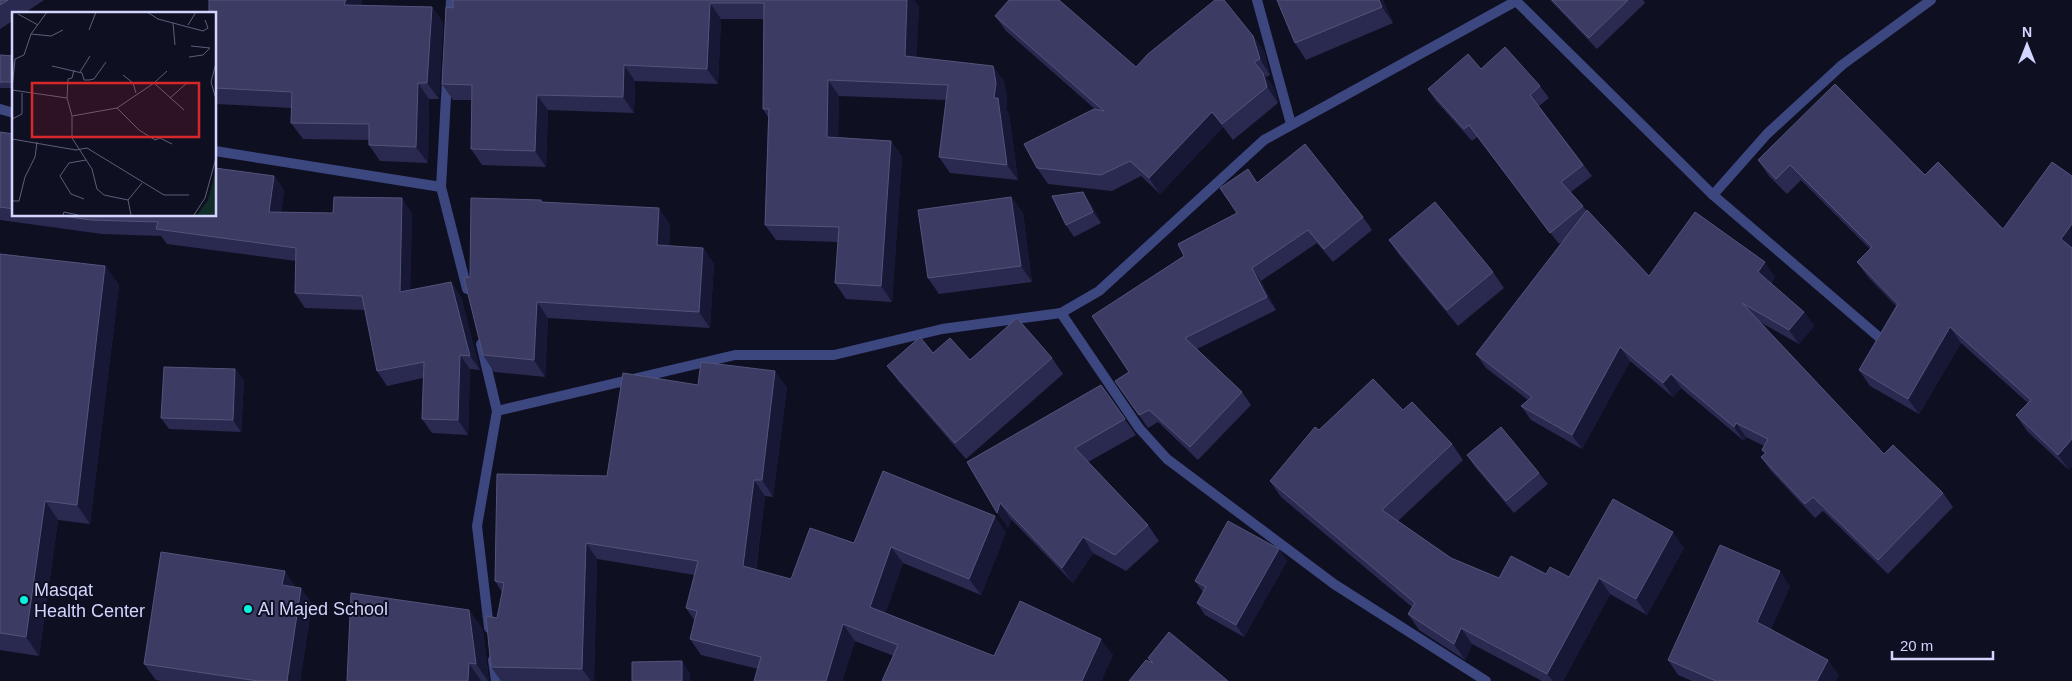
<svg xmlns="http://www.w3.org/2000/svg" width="2072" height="681" viewBox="0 0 2072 681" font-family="Helvetica,sans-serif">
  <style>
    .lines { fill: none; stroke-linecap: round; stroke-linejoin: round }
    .service { stroke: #3c467f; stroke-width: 10 }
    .minor { stroke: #3c467f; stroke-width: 10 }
    .wall { fill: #2a2950 }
    .shaded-wall { fill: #171736 }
    .building { fill: #3c3b63; stroke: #53547b }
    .poi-dot { fill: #0bf1de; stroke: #0f0f22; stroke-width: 2 }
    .labels { text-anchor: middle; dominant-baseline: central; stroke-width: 4; stroke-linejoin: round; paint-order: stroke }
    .poi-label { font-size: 18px; fill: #d2d5fd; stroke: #0f0f22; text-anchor: start }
    .inset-road { fill: none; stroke: #5d5e7a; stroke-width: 1 }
    .view { fill: #d62828; fill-opacity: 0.15; stroke: #d62828; stroke-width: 2.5 }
    .inset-edge { fill: none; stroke: #d2d5fd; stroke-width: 2.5 }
  </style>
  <rect width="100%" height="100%" fill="#0f0f22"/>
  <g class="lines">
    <!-- service -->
    <g class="service">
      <polyline points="1257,0 1291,124"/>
      <polyline points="1713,195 1767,134 1842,65 1931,0"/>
    </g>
    <!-- minor -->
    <g class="minor">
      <polyline points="450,20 451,0"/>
      <polyline points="447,79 441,187 467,289"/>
      <polyline points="0,109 14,113"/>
      <polyline points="215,151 441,187"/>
      <polyline points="1061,313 1139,428 1167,459 1334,584 1486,681"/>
      <polyline points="481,344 497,411 477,526 489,628"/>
      <polyline points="497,411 735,355 834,355 942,329 1061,313 1099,291 1264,140 1516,1 1713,195 1887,344"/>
      <polyline points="493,660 496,681"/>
    </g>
  </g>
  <!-- wall -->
  <g class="wall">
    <polygon points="0,0 44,0 23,14 14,14 14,20 0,29"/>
    <polygon points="209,0 362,0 361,5 432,7 443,23 439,99 429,99 428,163 380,161 369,145 369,140 303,139 291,123 292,108 216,104 215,103 215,14"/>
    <polygon points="453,0 914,0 919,7 916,58 993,66 1004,82 1007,99 1006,109 1009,114 1018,180 950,173 939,157 946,100 839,96 838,137 891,141 902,157 892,302 846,299 835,283 838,242 776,240 765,225 768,117 763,109 764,19 721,19 718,84 635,81 634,113 548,110 546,167 482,165 471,149 472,100 453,100 442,84 453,8"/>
    <polygon points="1383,0 1393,23 1306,60 1295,43"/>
    <polygon points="1550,0 1643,0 1645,3 1597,49"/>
    <polygon points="995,16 1136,67 1253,36 1264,51 1270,75 1266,77 1274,88 1278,103 1233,140 1223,127 1160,194 1141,176 1112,191 1048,184 1037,168 1096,110 1006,31"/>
    <polygon points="0,55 14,56 14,88 0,88"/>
    <polygon points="1481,69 1540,86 1549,98 1539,106 1592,176 1571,192 1586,210 1649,276 1775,277 1771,283 1804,312 1814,326 1799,344 1760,322 1884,454 1943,493 1953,507 1888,574 1823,511 1815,518 1771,471 1761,457 1765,454 1762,450 1764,446 1746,437 1744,441 1681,388 1673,397 1630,361 1582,449 1531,420 1521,406 1528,400 1486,368 1476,354 1564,240 1559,244 1477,137 1472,141 1436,101 1428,89"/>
    <polygon points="0,132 14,134 14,215 215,215 274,176 284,190 281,213 412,213 410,290 451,282 461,297 480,370 470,369 468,435 432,433 422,419 423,378 387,386 377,371 365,310 305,308 295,293 296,261 167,244 161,236 102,234 0,220"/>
    <polygon points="1758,160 1925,175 2069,470 2027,431 2016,415 2028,403 1961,343 1919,414 1870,386 1859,370 1896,306 1868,277 1857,262 1870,249 1801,180 1787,194 1769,176"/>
    <polygon points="1258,182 1363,217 1372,230 1333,262 1317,243 1261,281 1276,310 1197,349 1242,392 1251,405 1198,460 1158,422 1148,428 1115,381 1129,372 1237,213"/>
    <polygon points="1011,197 1023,213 1032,282 939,294 928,278"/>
    <polygon points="543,202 670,224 669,246 703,248 714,264 710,328 548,318 545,377 494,372 483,355 470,277"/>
    <polygon points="1091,204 1101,223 1074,237 1066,225"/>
    <polygon points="1389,240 1493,272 1504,288 1458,326 1400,256"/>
    <polygon points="0,254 105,266 119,285 90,524 58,520 39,656 0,650"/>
    <polygon points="933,353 970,360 1052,358 1063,374 966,459 899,382 887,366"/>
    <polygon points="235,369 244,381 241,432 169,429 161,418"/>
    <polygon points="698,385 787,387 773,497 765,496 756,570 791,579 854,543 1006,532 981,595 903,563 885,613 994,656 1113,655 1101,681 882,681 894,656 855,641 842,681 754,681 758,669 701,655 690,639 694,620 686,608 695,575 597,559 594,681 501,681 491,667 497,618 502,592 495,581 607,476"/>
    <polygon points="1101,385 1136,435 1088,462 1148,525 1159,541 1126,571 1093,553 1073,583 1011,519 1008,528 967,462"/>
    <polygon points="1403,410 1452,444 1463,460 1398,521 1451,558 1499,578 1546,574 1569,577 1684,548 1647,615 1610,594 1563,681 1542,681 1472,644 1465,660 1419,630 1408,614 1412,607 1281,497 1270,481 1319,430"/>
    <polygon points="1467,455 1539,473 1548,484 1514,513 1475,467"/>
    <polygon points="1279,549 1287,561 1244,637 1205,615 1197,603 1203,592 1195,581"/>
    <polygon points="1790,586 1771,629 1839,675 1835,681 1692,681 1678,675 1668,660"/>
    <polygon points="296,587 301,588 312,604 300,681 162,681 156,680 144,664"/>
    <polygon points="469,610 483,630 489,681 347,681"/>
  </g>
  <!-- shaded-wall -->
  <g class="shaded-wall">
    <polygon points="346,0 362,0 356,21 344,5"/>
    <polygon points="907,0 914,0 919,7 916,72 905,56"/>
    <polygon points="1379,0 1383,0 1393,23 1382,7"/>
    <polygon points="710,3 721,19 718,84 707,69"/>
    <polygon points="432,7 443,23 439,99 427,83"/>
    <polygon points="1253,36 1264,51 1270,75 1260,59"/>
    <polygon points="624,65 635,81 634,113 623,97"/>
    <polygon points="993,66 1004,82 1007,99 1006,109 1009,114 1018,180 1007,165 994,98"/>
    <polygon points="1263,73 1274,88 1278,103 1267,87"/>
    <polygon points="828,80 839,96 838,152 827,137"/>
    <polygon points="418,83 429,99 428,163 416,147"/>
    <polygon points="537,95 548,110 546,167 535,151"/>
    <polygon points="1212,112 1223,127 1160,194 1149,178"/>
    <polygon points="891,141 902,157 892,302 881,286"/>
    <polygon points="274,176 284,190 279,227 269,212"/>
    <polygon points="1083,192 1091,204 1101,223 1093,212"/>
    <polygon points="1011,197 1023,213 1032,282 1021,266"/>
    <polygon points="402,198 412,213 410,307 400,292"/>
    <polygon points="659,208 670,224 668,262 657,245"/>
    <polygon points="2072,224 2072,254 2061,239"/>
    <polygon points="703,248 714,264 710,328 699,312"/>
    <polygon points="1765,262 1775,277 1768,286 1758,272"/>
    <polygon points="105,266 119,285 90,524 77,505"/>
    <polygon points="1252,268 1261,281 1276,310 1267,297"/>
    <polygon points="451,282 461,297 480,370 470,356"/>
    <polygon points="537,302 548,318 545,377 534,360"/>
    <polygon points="1804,312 1814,326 1799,344 1789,330"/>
    <polygon points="1950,327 1961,343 1919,414 1908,399"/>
    <polygon points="1620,347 1630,361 1582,449 1572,435"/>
    <polygon points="460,355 470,369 468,435 458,420"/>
    <polygon points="235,369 244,381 241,432 233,420"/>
    <polygon points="775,371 787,387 773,497 762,480"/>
    <polygon points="1671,374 1681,388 1673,397 1663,383"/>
    <polygon points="1736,423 1746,437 1744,441 1734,427"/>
    <polygon points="2072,439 2072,466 2069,470 2058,455"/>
    <polygon points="754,480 765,496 754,582 743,566"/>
    <polygon points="45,501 58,520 39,656 26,637"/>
    <polygon points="1000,503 1011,519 1008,528 997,513"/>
    <polygon points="995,516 1006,532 981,595 969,579"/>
    <polygon points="1673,532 1684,548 1647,615 1636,599"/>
    <polygon points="1083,537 1093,553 1073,583 1062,568"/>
    <polygon points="586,543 597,559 594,681 591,681 582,669"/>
    <polygon points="891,547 903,563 882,624 870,607"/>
    <polygon points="1279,549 1287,561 1244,637 1236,625"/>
    <polygon points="285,571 296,587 293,601 282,585"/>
    <polygon points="1780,571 1790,586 1768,636 1757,622"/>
    <polygon points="1599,578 1610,594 1563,681 1553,681 1547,674"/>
    <polygon points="301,588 312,604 300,681 287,681"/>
    <polygon points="469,610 483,630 489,681 488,681 476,664"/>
    <polygon points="843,624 855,641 842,681 826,681"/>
    <polygon points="1461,628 1472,644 1465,660 1454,644"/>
    <polygon points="1101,639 1113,655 1101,681 1082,681"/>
    <polygon points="1828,660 1839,675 1835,681 1817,681"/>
    <polygon points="682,661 690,673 690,681 682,681"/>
    <polygon points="469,663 481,681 468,681"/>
  </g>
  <!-- building -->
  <g class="building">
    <polygon points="0,0 8,0 0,5"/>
    <polygon points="209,0 346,0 344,5 432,7 427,83 418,83 416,147 369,145 369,124 291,123 292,92 215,88 215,14 209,14"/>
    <polygon points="453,0 907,0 905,56 993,66 996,83 994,98 998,98 1007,165 939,157 948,85 828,80 827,137 891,141 881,286 835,283 839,227 765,225 769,109 763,109 764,3 710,3 707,69 624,65 623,97 537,95 535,151 471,149 472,85 442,84 446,7 453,8"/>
    <polygon points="1009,0 1059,0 1136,67 1148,54 1215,0 1224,0 1253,36 1260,59 1254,62 1263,73 1267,87 1222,124 1212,112 1149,178 1130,161 1101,175 1037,168 1024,144 1094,109 1104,111 995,16"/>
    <polygon points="1277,0 1379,0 1382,7 1295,43"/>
    <polygon points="1552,0 1628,0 1589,38"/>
    <polygon points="1505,47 1540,86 1530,95 1583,165 1561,182 1583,206 1550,233 1469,125 1464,129 1428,89 1468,54 1481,69"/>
    <polygon points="0,55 14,56 14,82 0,82"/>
    <polygon points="1835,84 1925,175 1938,162 2003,229 2052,162 2072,176 2072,224 2061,239 2072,248 2072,439 2058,455 2016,415 2031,400 1950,327 1908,399 1859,370 1898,304 1857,262 1872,247 1790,165 1776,179 1758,160"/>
    <polygon points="0,132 14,134 14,209 0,207"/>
    <polygon points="1305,144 1363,217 1324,249 1308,230 1252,268 1267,297 1185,338 1242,392 1190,447 1149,410 1139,415 1115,381 1129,372 1092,316 1184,256 1178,244 1237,213 1220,188 1248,169 1257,183"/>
    <polygon points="215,168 274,176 269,212 333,213 334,197 402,198 400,292 451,282 470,356 460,355 458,420 422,419 424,362 377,371 362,296 295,293 296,248 156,229 158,222 91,220 56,215 215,215"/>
    <polygon points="1083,192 1093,212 1066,225 1052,196"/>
    <polygon points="1011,197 1021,266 928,278 918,210"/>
    <polygon points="471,198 541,200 541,202 659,208 657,245 703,248 699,312 537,302 534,360 483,355 464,278 470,277"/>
    <polygon points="1435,202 1493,272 1447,310 1389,240"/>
    <polygon points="1587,210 1649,276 1695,212 1765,262 1758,272 1804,312 1789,330 1742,303 1884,454 1893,445 1943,493 1878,560 1813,497 1805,504 1761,457 1766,453 1762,450 1768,439 1736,423 1734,427 1671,374 1663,383 1620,347 1572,435 1521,406 1532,397 1476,354"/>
    <polygon points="0,254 105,266 77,505 45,501 26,637 0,633"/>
    <polygon points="1017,318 1052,358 955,443 887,366 920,337 933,353 950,338 970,360"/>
    <polygon points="701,362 775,371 762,480 754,480 743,566 791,579 810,528 854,543 883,471 995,516 969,579 891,547 870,607 994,656 1020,601 1101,639 1082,681 882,681 898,645 843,624 826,681 754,681 761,657 690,639 697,611 686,608 698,561 586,543 582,669 491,667 486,616 497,618 504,583 495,581 497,474 607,476 623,373 698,385"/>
    <polygon points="164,367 235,369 233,420 161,418"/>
    <polygon points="1373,379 1403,410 1412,402 1452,444 1382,510 1451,558 1499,578 1511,556 1546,574 1550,567 1569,577 1613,499 1673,532 1636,599 1599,578 1547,674 1461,628 1454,644 1408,614 1415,603 1270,481 1315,427 1319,430"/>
    <polygon points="1101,385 1125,419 1075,448 1148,525 1115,555 1083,537 1062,568 1000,503 997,513 967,462"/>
    <polygon points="1501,427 1539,473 1506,501 1467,455"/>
    <polygon points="1228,521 1279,549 1236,625 1197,603 1206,587 1195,581"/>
    <polygon points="1720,545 1780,571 1757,622 1828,660 1817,681 1716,681 1668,660"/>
    <polygon points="161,552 285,571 282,585 301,588 287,681 258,681 144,664"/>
    <polygon points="351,593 469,610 476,664 469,663 468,681 347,681"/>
    <polygon points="1169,632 1228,681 1129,681 1146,660 1153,663 1148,658"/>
    <polygon points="682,661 682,681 632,681 632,662"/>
  </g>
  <!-- markers -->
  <g class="poi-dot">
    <circle cx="24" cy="600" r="5"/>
    <circle cx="248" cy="609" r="5"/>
  </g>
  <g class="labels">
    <!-- poi labels -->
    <g class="poi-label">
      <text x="34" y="590">Masqat<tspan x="34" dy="21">Health Center</tspan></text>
      <text x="258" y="609">Al Majed School</text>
    </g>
  </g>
  <!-- overview -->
  <g transform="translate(12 12)">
    <rect width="204" height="204" fill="#0f0f22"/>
    <path d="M204,158V203H185L196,188Z" fill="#122c27"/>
    <path class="inset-road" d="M135,0L146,7L191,19L196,16L193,8M6,2L26,13M161,11L163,33M176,13L184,0M77,18L84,0M19,22L39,24L51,18M177,45L191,43L198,36L179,34M204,51L199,70L204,87M40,54L70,61L72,68H77L82,67L94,50M62,58L60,66L56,67L55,86L60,104V126L80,157L85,177L92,183L116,188L130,171M68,60L78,44M111,63L121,71L124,81M142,71L155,59M0,77L3,47L12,43L19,22L35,0M0,78L55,86M158,86L176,70M105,96L127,118L143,128L148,126L160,132M60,104L105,96L142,71L172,98M0,107L10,102V81M0,127L64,138L75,136L152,183H177M72,187L59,182L48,164L57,151L74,148M116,188L119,203M0,189H7L13,165L23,145L25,130M51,203L52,200L66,203M182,203L193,186L204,146"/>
    <path class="view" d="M20,71H187V125H20Z"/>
    <rect width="204" height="204" class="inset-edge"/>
  </g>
  <!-- north arrow -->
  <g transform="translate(2027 45)" stroke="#0f0f22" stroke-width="4" paint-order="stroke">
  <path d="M0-4L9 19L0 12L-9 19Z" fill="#d2d5fd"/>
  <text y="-8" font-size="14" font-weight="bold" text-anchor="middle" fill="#d2d5fd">N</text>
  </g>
  <!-- scale -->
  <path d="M1892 651v8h101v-8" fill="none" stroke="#d2d5fd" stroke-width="2.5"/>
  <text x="1900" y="651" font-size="15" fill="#d2d5fd" stroke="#0f0f22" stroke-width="4" paint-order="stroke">20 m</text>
</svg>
